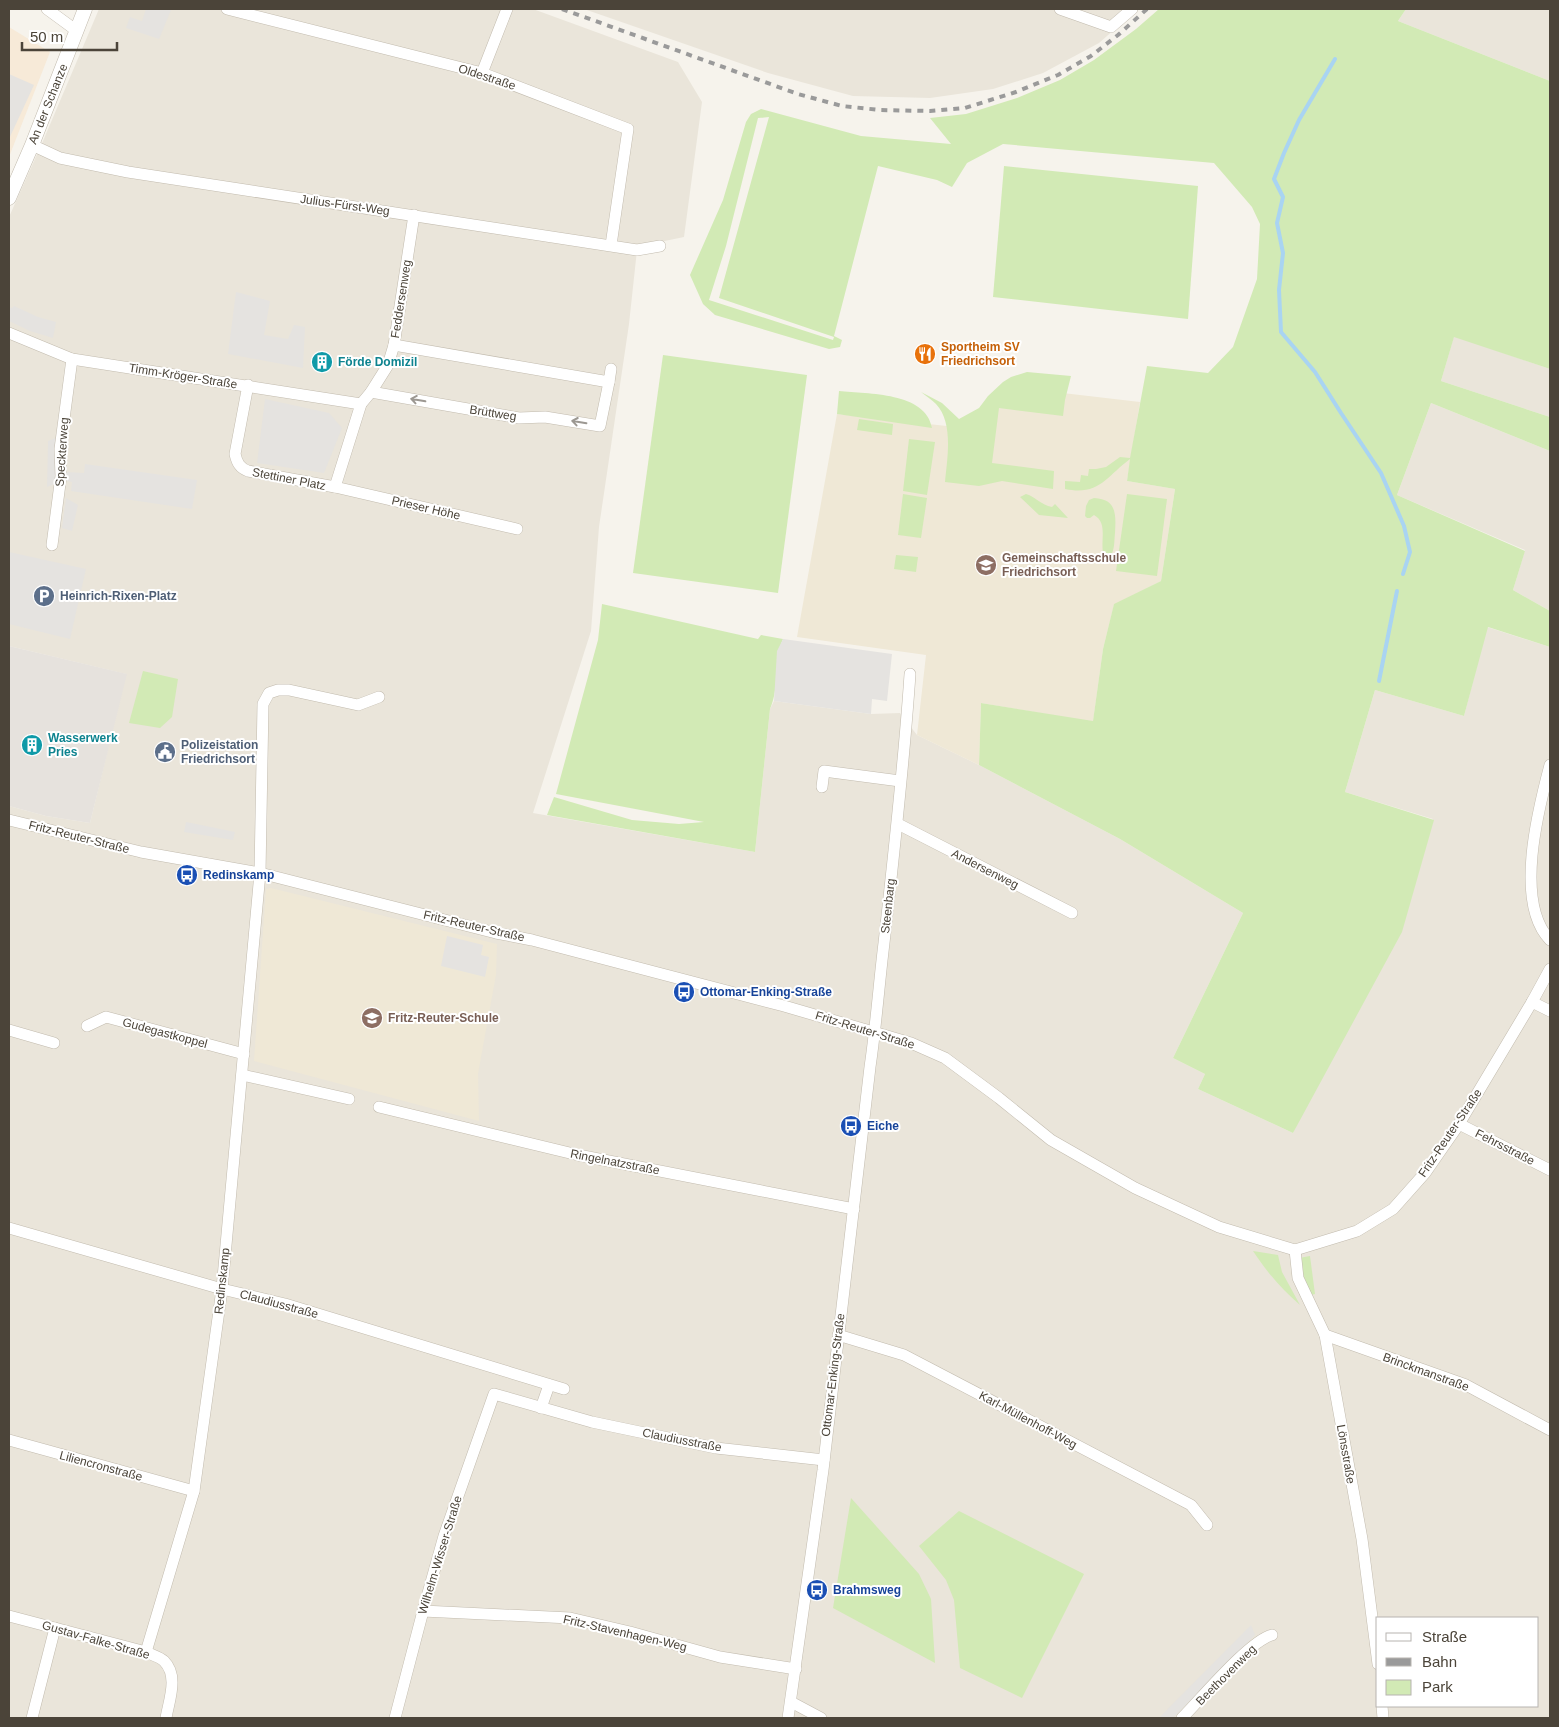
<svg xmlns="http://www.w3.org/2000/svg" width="1559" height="1727" viewBox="0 0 1559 1727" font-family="Arial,sans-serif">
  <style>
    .residential { fill: #eae5da; fill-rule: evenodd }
    .commercial { fill: #f7ead8 }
    .industrial { fill: #e6e2dd }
    .education { fill: #efe8d6 }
    .green { fill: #d2eab5; fill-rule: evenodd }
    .parking { fill: #e5e3e0 }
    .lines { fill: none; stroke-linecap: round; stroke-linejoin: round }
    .stream { stroke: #a9d4f2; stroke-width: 4 }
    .minor-casing { stroke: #c2bbae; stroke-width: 12 }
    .tertiary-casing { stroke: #c2bbae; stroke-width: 15 }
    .minor { stroke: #fff; stroke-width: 11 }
    .tertiary { stroke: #fff; stroke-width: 14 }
    .rail { stroke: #9a9a9a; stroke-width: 4; stroke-dasharray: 6 6; stroke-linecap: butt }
    .oneway { stroke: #9c9892 }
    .labels { text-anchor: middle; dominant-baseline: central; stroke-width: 4; stroke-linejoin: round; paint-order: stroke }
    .street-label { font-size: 12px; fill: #4b4439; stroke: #fff }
    .food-label { font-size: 12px; font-weight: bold; fill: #c56008; stroke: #fff; text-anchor: start }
    .culture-label { font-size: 12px; font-weight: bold; fill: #0d838f; stroke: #fff; text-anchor: start }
    .education-label { font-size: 12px; font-weight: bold; fill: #785e54; stroke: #fff; text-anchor: start }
    .service-label { font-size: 12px; font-weight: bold; fill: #4e5e75; stroke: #fff; text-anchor: start }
    .transit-label { font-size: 12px; font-weight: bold; fill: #164399; stroke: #fff; text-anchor: start }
  </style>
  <rect width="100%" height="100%" fill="#f6f3ec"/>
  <!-- residential -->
  <g class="residential">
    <path d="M99,9H533L678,62L702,102L684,237L655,243L637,250L629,324L599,527L591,631L533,813L755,852L770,709L774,701L871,714L900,713L917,735L979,765L1120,839L1243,913L1173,1058L1205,1074L1198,1089L1293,1133L1433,819L1345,792L1375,690L1464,716L1487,627L1550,647V1718H9V806L46,816L90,823L126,674L9,646V217L43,141ZM1378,1618H1538V1706H1378Z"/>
    <polygon points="584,9 1138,9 1099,43 1043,73 993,89 930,98 853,96 768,73"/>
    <polygon points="1406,9 1550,9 1550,81 1398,21"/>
    <polygon points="1454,336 1550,369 1550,417 1441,381"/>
    <polygon points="1431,403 1550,451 1550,611 1513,590 1525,550 1397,495"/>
  </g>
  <!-- commercial -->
  <polygon class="commercial" points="9,27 50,52 9,157"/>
  <!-- industrial -->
  <polygon class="industrial" points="9,646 127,674 90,823 46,816 9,806"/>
  <!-- education -->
  <g class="education">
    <polygon points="1037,390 1140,402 1127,481 1175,489 1161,581 1114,605 1103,649 1093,722 981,703 979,765 917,735 926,655 797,637 837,414 965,428 998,394"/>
    <polygon points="271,888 497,944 496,975 478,1074 479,1121 254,1061 266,889"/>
  </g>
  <!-- green -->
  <g class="green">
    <path d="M1159,9H1406L1398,21L1550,81V369L1454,337L1441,381L1550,417V451L1431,403L1397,495L1525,551L1513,590L1550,611V647L1488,627L1464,716L1375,690L1345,792L1434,820L1402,932L1293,1133L1198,1089L1205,1074L1173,1058L1243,913L1120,839L979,765L981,703L1093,721L1103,649L1114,604L1161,581L1175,489L1127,481L1130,459C1106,477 1099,496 1065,489V481L1080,482L1081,475L1088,476L1089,469H1096L1106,467L1120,457L1130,458L1147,366L1208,373L1233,347L1257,279L1260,224L1252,207L1214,163L1003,144L967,163L952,187L937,180L878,166L834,336L842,340L840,347L829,349L715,315L703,304L690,275L723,200L746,122L751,114L761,109L861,136L951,144L930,118L966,114L1017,98L1060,80L1094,60L1136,29ZM769,117L719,298L834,337L833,340L709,300L726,246L758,118Z"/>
    <polygon points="1004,166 1198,186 1188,319 993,297"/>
    <polygon points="663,355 807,375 778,593 633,573"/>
    <path d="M1027,372L1071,376L1065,400L1063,416L999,408L992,463L1054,471L1053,489L1002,481L979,486L945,482C947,459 954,423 936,404C932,400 926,396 921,392L942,403L959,419L979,408L988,396L1003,382L1011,377Z"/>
    <path d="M839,391C868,394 926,392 932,428L837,414Z"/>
    <polygon points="859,419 893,424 892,435 857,430"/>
    <polygon points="909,439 935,442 927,495 903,491"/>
    <polygon points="903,494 927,498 921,538 898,535"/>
    <path d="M1026,494C1036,497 1041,505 1052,507L1055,504L1068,518L1039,515L1020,497Z"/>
    <polygon points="1127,494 1167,499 1157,576 1116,571"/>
    <path d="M1094,498C1117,499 1116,515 1115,533C1114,542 1115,549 1110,557L1104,556C1099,543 1109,523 1094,515L1090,518H1087L1085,516L1086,506L1089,500Z"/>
    <polygon points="896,555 918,557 916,572 894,569"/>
    <path d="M602,604L758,639L761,635L783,639C773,662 780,687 770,709L755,852L547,815L554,797L632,820L679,824L704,822L556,794L598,640Z"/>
    <polygon points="143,671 178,679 172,717 160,728 129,723"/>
    <path d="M1253,1251L1278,1255L1282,1272L1300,1305C1281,1289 1267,1272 1253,1251Z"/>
    <polygon points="1310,1256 1315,1294 1311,1295 1301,1275 1299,1258"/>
    <polygon points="851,1498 919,1574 931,1599 935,1663 833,1608"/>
    <polygon points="959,1511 1084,1574 1022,1698 960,1668 954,1600 946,1580 919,1546"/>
  </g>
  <!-- parking -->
  <g class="parking">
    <polygon points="146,9 171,10 159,39 126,28 130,17 142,21"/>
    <polygon points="9,74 34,85 9,139"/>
    <polygon points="236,292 270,301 264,335 288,339 294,325 305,327 303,368 228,354"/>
    <polygon points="14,306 38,317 56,322 53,338 30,331 9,321 9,307 12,308"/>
    <polygon points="265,399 329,413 342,428 324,473 257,463"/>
    <polygon points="58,437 56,483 47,487 48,441"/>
    <polygon points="85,464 197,480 192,509 71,491 72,482 67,481 66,472 84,473"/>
    <polygon points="66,498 78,505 72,531 62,528"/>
    <polygon points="9,552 86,569 70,639 9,624"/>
    <polygon points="783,639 892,654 887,701 872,699 871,714 774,701 777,651"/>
    <polygon points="186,822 235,832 233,840 184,832"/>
    <polygon points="447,936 483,945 481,955 489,957 485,977 441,966"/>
    <polygon points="1251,1625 1255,1635 1173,1718 1159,1718"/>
  </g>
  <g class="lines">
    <!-- stream -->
    <g class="stream">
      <polyline points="1335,59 1299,120 1284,153 1274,179 1283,197 1277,223 1283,253 1279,290 1281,332 1315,372 1341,413 1381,473 1404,526 1410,552 1403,574"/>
      <polyline points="1379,681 1397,591"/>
    </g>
    <!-- minor casing -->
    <g class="minor-casing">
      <g id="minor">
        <polyline points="47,9 77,31"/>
        <polyline points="227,9 482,73 628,129 611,245"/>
        <polyline points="1060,9 1111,27 1132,9"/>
        <polyline points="482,73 507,9"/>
        <polyline points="32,145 60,158 128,172 637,250 660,246"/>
        <polyline points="9,333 72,359 361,404"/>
        <polyline points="394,345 609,382 611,369"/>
        <path d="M248,385L235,454C237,463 240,468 248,471L335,487L361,404L371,392L388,365L394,345L414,215"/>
        <polyline points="371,392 519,418 545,417 600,426 609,382"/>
        <polyline points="335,487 517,529"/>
        <polyline points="52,545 61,476 60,449 72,359"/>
        <path d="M1550,765C1538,810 1514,903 1550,940"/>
        <polyline points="822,787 824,771 900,781"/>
        <polyline points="9,820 141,852 260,873 496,933 532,940 784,1006 911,1043 945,1058 999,1098 1051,1140 1135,1188 1219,1227 1295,1250 1357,1231 1393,1209 1425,1173 1459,1124 1532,1002 1550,969"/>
        <polyline points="898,824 1072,913"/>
        <polyline points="1532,1002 1550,1011"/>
        <polyline points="87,1026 106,1017 244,1054"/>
        <polyline points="9,1030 54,1043"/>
        <polyline points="242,1075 349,1099"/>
        <polyline points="379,1107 578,1155 854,1209"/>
        <polyline points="1459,1124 1550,1170"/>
        <polyline points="9,1228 222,1289 285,1304 564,1389"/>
        <polyline points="1295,1250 1298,1278 1325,1335 1362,1539 1378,1664"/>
        <polyline points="838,1335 904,1355 1191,1505 1207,1525"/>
        <polyline points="1325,1335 1466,1385 1550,1430"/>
        <polyline points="541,1408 549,1385"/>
        <polyline points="9,1440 194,1491"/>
        <polyline points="423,1611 570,1618 630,1632 720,1657 796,1669"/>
        <path d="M9,1616L146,1652C152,1655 160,1657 164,1661C179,1676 169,1700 166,1718"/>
        <polyline points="146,1652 194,1491 222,1289 260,873 263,704 269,693 278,690 289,690 358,705 379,697"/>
        <polyline points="791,1702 821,1718"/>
        <polyline points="1382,1706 1383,1718"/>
        <polyline points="32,1718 55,1628"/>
        <polyline points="395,1718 423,1611 444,1536 494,1394 592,1422 716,1448 824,1460"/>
        <path d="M788,1718L823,1470L870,1067C876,1026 879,984 884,943C894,853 904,764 910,674"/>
        <path d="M1182,1718C1200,1700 1250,1640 1272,1635"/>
      </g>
    </g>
    <!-- tertiary casing -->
    <g class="tertiary-casing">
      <polyline id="tertiary" points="9,198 32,145 85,9"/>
    </g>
    <!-- minor -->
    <use href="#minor" class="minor"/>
    <!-- tertiary -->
    <use href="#tertiary" class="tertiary"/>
    <!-- rail -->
    <polyline class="rail" points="562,9 798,94 842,106 880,110 930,111 965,108 1016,92 1058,75 1091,56 1118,35 1147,9"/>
  </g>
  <!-- one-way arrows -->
  <defs><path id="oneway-shaft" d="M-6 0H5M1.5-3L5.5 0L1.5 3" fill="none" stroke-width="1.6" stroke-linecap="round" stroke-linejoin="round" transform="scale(1.25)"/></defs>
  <g class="oneway">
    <use href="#oneway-shaft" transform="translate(418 400) rotate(-170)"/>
    <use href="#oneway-shaft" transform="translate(579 422) rotate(-171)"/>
  </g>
  <!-- icons -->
  <defs>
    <g id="restaurant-disc" transform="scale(1.125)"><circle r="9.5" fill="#e8710a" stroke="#fff"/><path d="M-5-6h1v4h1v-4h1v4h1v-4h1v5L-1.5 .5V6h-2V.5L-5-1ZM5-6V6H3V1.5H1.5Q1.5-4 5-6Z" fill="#fff"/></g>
    <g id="building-disc" transform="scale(1.125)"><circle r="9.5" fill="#0f9aa8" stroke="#fff"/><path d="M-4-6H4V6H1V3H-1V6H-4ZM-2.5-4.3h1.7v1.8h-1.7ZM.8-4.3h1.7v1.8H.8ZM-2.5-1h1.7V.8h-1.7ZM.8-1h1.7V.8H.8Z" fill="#fff"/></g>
    <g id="school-disc" transform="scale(1.125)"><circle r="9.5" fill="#8d6e63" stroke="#fff"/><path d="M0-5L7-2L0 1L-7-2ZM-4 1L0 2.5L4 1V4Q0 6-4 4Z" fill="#fff"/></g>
    <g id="parking-disc" transform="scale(1.125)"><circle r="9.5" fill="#5c6f8a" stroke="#fff"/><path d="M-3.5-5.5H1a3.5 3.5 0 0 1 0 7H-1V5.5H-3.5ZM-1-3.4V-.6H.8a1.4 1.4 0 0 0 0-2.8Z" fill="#fff"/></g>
    <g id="civic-disc" transform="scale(1.125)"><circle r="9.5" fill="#5c6f8a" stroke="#fff"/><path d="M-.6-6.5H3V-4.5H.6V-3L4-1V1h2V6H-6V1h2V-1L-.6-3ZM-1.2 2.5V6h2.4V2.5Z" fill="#fff"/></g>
    <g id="bus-disc" transform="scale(1.125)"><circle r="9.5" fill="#1a4fb4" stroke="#fff"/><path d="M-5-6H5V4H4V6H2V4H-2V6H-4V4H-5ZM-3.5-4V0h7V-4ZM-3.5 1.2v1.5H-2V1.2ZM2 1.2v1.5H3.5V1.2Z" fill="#fff"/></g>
  </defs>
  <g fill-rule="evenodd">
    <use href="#restaurant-disc" x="925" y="354"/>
    <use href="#building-disc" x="322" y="362"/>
    <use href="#school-disc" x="986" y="565"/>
    <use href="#parking-disc" x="44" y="596"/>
    <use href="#building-disc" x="32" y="745"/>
    <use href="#civic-disc" x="165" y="752"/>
    <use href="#bus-disc" x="187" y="875"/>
    <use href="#bus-disc" x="684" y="992"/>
    <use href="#school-disc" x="372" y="1018"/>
    <use href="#bus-disc" x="851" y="1126"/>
    <use href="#bus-disc" x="817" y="1590"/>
  </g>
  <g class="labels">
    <!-- street labels -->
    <g class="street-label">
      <text transform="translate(487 77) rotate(18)">Oldestraße</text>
      <text transform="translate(48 104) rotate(-68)">An der Schanze</text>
      <text transform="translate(345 205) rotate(8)">Julius-Fürst-Weg</text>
      <text transform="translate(401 299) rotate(-81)">Feddersenweg</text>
      <text transform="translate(183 376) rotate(9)">Timm-Kröger-Straße</text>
      <text transform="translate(493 413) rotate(9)">Brüttweg</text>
      <text transform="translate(62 452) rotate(-86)">Speckterweg</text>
      <text transform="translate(289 479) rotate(11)">Stettiner Platz</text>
      <text transform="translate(426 508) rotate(13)">Prieser Höhe</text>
      <text transform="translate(79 837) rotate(14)">Fritz-Reuter-Straße</text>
      <text transform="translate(985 869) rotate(27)">Andersenweg</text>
      <text transform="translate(888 906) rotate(-84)">Steenbarg</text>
      <text transform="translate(474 926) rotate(13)">Fritz-Reuter-Straße</text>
      <text transform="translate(865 1030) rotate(17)">Fritz-Reuter-Straße</text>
      <text transform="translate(165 1033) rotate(15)">Gudegastkoppel</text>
      <text transform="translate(1450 1133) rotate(-56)">Fritz-Reuter-Straße</text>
      <text transform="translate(1505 1147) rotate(27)">Fehrsstraße</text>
      <text transform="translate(615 1162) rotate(11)">Ringelnatzstraße</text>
      <text transform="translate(222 1281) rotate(-84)">Redinskamp</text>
      <text transform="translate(279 1304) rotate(15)">Claudiusstraße</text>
      <text transform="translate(1426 1372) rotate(20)">Brinckmanstraße</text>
      <text transform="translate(833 1375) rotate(-83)">Ottomar-Enking-Straße</text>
      <text transform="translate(1028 1420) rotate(28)">Karl-Müllenhoff-Weg</text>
      <text transform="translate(682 1440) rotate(11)">Claudiusstraße</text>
      <text transform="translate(1346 1454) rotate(80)">Lönsstraße</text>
      <text transform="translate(101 1466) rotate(15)">Liliencronstraße</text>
      <text transform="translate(440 1555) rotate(-73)">Wilhelm-Wisser-Straße</text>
      <text transform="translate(625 1633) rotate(13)">Fritz-Stavenhagen-Weg</text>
      <text transform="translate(96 1640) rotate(16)">Gustav-Falke-Straße</text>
      <text transform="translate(1226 1675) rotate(-45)">Beethovenweg</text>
    </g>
    <!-- food labels -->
    <g class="food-label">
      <text x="941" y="347">Sportheim SV<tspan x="941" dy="14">Friedrichsort</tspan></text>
    </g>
    <!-- culture labels -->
    <g class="culture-label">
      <text x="338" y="362">Förde Domizil</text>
      <text x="48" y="738">Wasserwerk<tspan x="48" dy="14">Pries</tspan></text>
    </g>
    <!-- education labels -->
    <g class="education-label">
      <text x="1002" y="558">Gemeinschaftsschule<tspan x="1002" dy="14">Friedrichsort</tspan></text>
      <text x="388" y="1018">Fritz-Reuter-Schule</text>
    </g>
    <!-- service labels -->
    <g class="service-label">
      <text x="60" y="596">Heinrich-Rixen-Platz</text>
      <text x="181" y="745">Polizeistation<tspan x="181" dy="14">Friedrichsort</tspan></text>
    </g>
    <!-- transit labels -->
    <g class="transit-label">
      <text x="203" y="875">Redinskamp</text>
      <text x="700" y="992">Ottomar-Enking-Straße</text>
      <text x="867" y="1126">Eiche</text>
      <text x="833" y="1590">Brahmsweg</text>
    </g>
  </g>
  <!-- border -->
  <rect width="1559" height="1727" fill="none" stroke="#4b4439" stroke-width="20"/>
  <!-- legend -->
  <rect x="1376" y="1617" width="162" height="90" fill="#ffffff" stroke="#b7b4b0"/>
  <rect x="1386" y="1633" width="25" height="8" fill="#ffffff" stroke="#b7b4b0"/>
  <text x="1422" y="1642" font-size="15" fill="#4b4439">Straße</text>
  <rect x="1386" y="1658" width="25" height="8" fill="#9a9a9a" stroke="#b7b4b0"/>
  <text x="1422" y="1667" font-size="15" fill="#4b4439">Bahn</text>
  <rect x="1386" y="1680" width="25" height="15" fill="#d2eab5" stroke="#b7b4b0"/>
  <text x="1422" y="1692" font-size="15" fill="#4b4439">Park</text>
  <!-- scale -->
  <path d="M22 42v8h95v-8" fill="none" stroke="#4b4439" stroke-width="2.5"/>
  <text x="30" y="42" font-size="15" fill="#4b4439" stroke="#ffffff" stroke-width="4" paint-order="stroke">50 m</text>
</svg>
